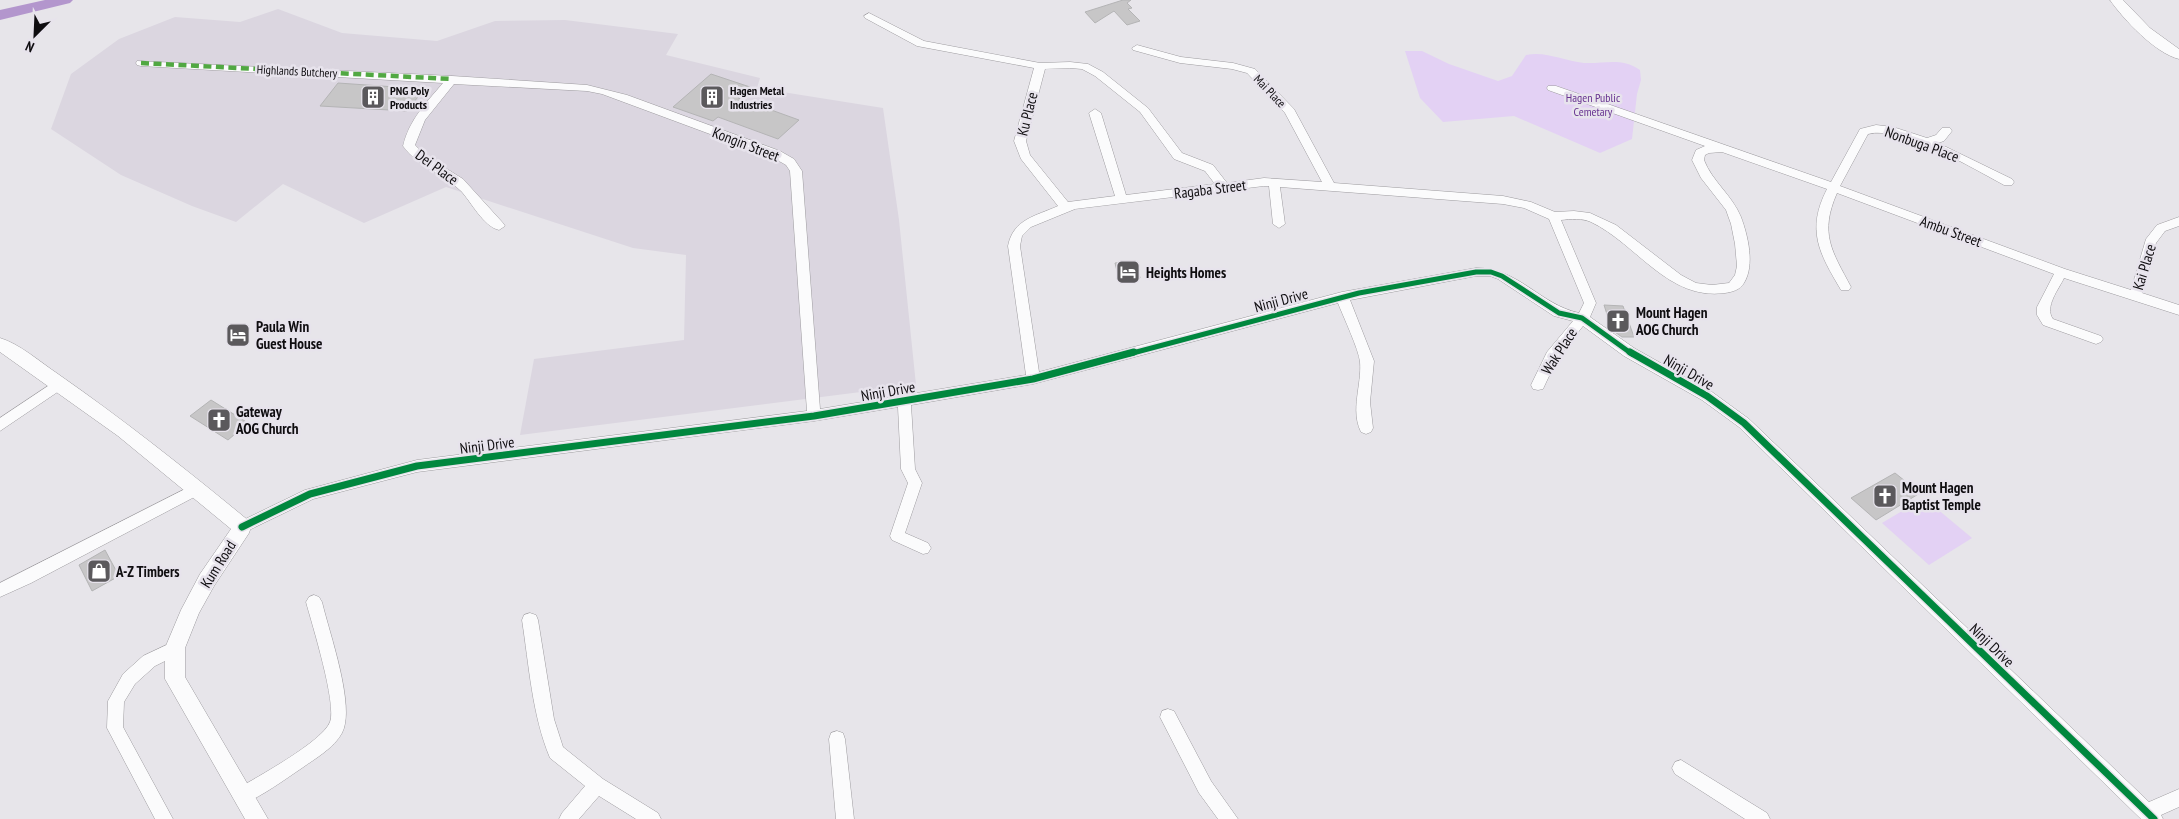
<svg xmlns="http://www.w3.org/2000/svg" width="2179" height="819" viewBox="0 0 2179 819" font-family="'PT Sans Narrow',sans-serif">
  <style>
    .built { fill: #dbd6e0 }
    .green { fill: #e3d1f4 }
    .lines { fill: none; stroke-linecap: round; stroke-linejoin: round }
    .river { fill: #b396cd; fill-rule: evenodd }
    .building { fill: #c7c6c7; stroke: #b4b4b5 }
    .minor-casing { stroke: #9d9b9f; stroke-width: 1 }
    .tertiary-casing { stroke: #9d9b9f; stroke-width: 1 }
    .minor { fill: #fbfbfc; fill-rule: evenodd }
    .tertiary { fill: #fbfbfc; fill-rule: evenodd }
    .quiet { stroke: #51a842; stroke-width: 4.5; stroke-dasharray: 8 4.5; stroke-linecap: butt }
    .cycleway-far1-casing { stroke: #e7e3ec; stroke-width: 8 }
    .cycleway-casing { stroke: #e7e3ec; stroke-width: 10 }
    .cycleway-far1 { stroke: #00873e; stroke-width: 5 }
    .cycleway { stroke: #00873e; stroke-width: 7 }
    .labels { text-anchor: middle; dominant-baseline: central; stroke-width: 5; stroke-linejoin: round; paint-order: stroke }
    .far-street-label { font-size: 12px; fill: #0f0d10; stroke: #e7e3ec }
    .far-poi-label { font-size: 12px; font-weight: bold; fill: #0f0d10; stroke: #e7e3ec; text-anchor: start }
    .far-park-label { font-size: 12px; fill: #683490; stroke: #e7e3ec }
    .street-label { font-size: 15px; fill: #0f0d10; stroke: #e7e3ec }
    .poi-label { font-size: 15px; font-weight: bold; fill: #0f0d10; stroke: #e7e3ec; text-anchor: start }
  </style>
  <rect width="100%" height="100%" fill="#e7e5ea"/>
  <!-- built -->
  <polygon class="built" points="278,9 342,33 437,41 495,21 565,20 678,34 666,55 760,78 757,88 883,108 899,220 916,385 520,435 534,359 684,340 686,255 633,248 446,187 364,223 283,184 236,222 192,206 121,175 51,129 71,74 119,39 175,17 240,22"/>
  <!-- green -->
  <g class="green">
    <path d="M1405,51H1422L1449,64L1498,81L1512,76L1526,55C1547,51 1563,61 1584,63C1605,64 1621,57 1640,70L1641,80L1637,94L1632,139L1600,153L1514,116L1443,122L1420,98Z"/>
    <polygon points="1924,498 1972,538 1929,565 1882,523"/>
  </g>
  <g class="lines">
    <!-- river -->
    <polygon class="river" points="45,0 73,0 70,3 0,20 0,10"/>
  </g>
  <!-- building -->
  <g class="building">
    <polygon points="1123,0 1131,0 1127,3 1132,8 1128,9 1140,21 1127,25 1114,11 1095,23 1085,12"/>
    <polygon points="711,74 750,87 738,98 799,120 778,139 718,117 713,121 673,107"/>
    <polygon points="338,83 424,89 407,111 320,106"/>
    <polygon points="1128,262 1129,266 1137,266 1140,278 1120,283 1115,263"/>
    <polygon points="1604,305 1623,306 1634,337 1622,337 1612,330"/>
    <polygon points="211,400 248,423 228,440 190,416"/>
    <polygon points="1895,473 1920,493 1876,520 1851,498"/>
    <polygon points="105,550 119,576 92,591 79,565"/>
  </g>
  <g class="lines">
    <!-- minor casing -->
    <g class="minor-casing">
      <g id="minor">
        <path d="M869,13L924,41L1040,63L1070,62L1088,64L1103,72L1148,108L1182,153L1213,165L1227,183L1264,178L1322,182L1285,113L1247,73L1232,69L1180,63L1133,50L1132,48L1137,45L1181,57L1233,63L1255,69L1294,109L1334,183L1503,196L1531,202L1555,212L1574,211L1590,213L1616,225L1681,275L1696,283L1712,285L1729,283L1735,275L1737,266L1735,244L1731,224L1726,210L1701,178L1692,160L1696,150L1705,146L1548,90L1547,88L1548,86H1556L1831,182L1860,129L1876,125L1893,127L1927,138L1936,135L1942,128H1950L1952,131L1944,141L1938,143L2012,179L2014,182L2012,185H2004C1974,169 1901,125 1868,134L1840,186L2065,269L2131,290L2146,239L2157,225L2179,217V226L2165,231L2156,243L2142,293L2179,305V315L2064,278C2059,289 2044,307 2053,319L2101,336L2103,339L2101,342L2096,344L2043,325L2037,315V307L2054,274L1837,193C1819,234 1832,251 1851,287L1849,290H1841C1819,253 1806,230 1827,189L1722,152L1709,153L1705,155L1704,160C1712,181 1732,195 1741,217C1748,236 1755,265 1744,283C1740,290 1732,292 1725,293C1668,301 1637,244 1591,222C1582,218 1571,219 1561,220L1596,303L1590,317L1634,348L1712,392L1749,419L2149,802L2179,789V807L2161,815L2163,819H2141L1739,427L1702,400L1624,356L1583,326L1557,359L1543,389L1538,390L1533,389L1531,385L1547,352L1573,321L1554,316L1498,279L1490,276H1476L1350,300L1374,361L1370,402L1373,428L1371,432L1366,434L1361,432C1350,410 1362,385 1360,362C1359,350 1343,316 1338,303L1033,384L911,405L915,469L922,483L905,533L928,543L931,548L928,553L923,554L892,540L890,536L908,483L901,469L898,407L814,421L417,472L313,499L247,531L242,533L237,531L235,527L237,523L305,490L417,460L807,411L790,171L786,165L772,157L602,94L587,91L454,84L425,120L415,145L426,156L463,179L503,223L505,226L499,230C483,226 472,203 461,191C444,174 418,167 403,146C409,120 426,103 443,83L141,66L137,65L136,63L137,61L452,76L587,85L627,95L780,151L794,159L802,171L820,409L1026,375L1008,246C1013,219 1036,216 1058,206L1021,159L1014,141L1034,68L917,46L865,18L864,16ZM1070,68L1082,69L1095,76L1140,112L1174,159L1205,171L1215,184L1126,195L1101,113L1095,109L1089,113L1115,196L1068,202L1030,155L1026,141L1045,69ZM1264,186H1269L1273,224L1279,228L1285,224L1280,187L1503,204L1524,208L1549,219L1584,303L1579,313C1539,304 1519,268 1476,268L1342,292L1039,372L1020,246L1022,236L1031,227L1075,209Z"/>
        <polygon points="60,378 65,379 67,383 65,387 0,431 0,418"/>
        <polygon points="197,483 202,485 204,489 202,493 31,583 0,597 0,583"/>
        <path d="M314,595L319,597L322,602C329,632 356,707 342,733C334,748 316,758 302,768C284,780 264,795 243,804L237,801L234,795L237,789C257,777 322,742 330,722C337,704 312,624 306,602L309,597Z"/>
        <path d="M530,613L536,615L538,620L554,719L563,747L603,779L658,813L661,819H636L599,796L579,819H559L562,813L585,786L550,758C532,715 529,665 522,620L524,615Z"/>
        <polygon points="175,641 181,643 183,648 181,653 155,666 135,684 124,702 123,727 173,819 155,819 107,728 108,701 123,674 143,656"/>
        <polygon points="1168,709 1174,711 1211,781 1238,819 1218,819 1199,793 1160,717 1162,711"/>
        <polygon points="837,731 843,733 845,739 854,819 836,819 829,739 831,733"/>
        <polygon points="1681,760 1767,813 1770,819 1745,819 1675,774 1672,768 1675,762"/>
      </g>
    </g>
    <!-- tertiary casing -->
    <g class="tertiary-casing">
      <g id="tertiary">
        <path d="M2110,0H2123L2150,28L2179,49V59C2155,53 2124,20 2110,0Z"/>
        <path d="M0,338C20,344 40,362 58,374C124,420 187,470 249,521L251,527L249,533L214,586L199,613L185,648V677L268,819H245L165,679V648L181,610L200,574L231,529L118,436L0,352Z"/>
      </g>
    </g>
    <!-- minor -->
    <use href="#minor" class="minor"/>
    <!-- tertiary -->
    <use href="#tertiary" class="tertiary"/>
    <!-- quiet -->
    <polyline class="quiet" points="141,63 452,79"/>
    <!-- cycleway-far1 casing -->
    <g class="cycleway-far1-casing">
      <polyline id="cycleway-far1" points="1129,354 1359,293 1476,272 1491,272 1502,276 1559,313 1582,318 1632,354"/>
    </g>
    <!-- cycleway casing -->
    <g class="cycleway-casing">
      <g id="cycleway">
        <polyline points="1630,352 1707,396 1744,423 2154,819"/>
        <polyline points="242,527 310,494 417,466 814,416 1033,379 1134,352"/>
      </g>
    </g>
    <!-- cycleway-far1 -->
    <use href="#cycleway-far1" class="cycleway-far1"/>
    <!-- cycleway -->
    <use href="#cycleway" class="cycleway"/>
  </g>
  <!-- icons -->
  <defs>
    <g id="building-square" transform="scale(1.25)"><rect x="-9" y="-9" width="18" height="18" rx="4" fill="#5b595c" stroke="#e7e3ec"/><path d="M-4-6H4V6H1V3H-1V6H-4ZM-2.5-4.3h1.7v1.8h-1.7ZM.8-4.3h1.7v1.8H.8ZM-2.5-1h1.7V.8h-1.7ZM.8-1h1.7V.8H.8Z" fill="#fff"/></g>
    <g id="hotel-square" transform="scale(1.25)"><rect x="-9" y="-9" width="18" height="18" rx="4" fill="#5b595c" stroke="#e7e3ec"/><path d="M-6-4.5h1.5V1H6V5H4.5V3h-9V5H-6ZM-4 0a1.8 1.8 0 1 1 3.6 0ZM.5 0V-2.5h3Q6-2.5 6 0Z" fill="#fff"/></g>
    <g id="church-square" transform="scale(1.25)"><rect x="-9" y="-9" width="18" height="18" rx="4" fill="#5b595c" stroke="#e7e3ec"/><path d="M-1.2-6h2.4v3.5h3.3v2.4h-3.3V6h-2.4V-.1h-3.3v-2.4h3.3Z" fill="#fff"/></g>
    <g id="shop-square" transform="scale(1.25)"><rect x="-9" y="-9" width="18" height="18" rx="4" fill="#5b595c" stroke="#e7e3ec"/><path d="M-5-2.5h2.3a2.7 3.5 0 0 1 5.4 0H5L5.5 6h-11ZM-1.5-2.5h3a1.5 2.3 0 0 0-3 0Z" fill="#fff"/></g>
  </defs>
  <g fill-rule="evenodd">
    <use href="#building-square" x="373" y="97"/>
    <use href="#building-square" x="712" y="97"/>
    <use href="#hotel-square" x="1128" y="272"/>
    <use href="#church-square" x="1618" y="321"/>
    <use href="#hotel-square" x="238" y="335"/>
    <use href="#church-square" x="219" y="420"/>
    <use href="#church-square" x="1885" y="496"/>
    <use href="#shop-square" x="99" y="571"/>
  </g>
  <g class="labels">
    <!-- far-street labels -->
    <g class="far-street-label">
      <text transform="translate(297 71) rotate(3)">Highlands Butchery</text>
      <text transform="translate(1270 91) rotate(46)">Mai Place</text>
    </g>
    <!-- far-poi labels -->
    <g class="far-poi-label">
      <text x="390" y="90">PNG Poly<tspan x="390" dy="14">Products</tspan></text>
      <text x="730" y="90">Hagen Metal<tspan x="730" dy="14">Industries</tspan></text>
    </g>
    <!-- far-park labels -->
    <g class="far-park-label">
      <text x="1593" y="97">Hagen Public<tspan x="1593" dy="14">Cemetary</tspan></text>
    </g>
    <!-- street labels -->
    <g class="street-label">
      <text transform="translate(1027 114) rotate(-76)">Ku Place</text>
      <text transform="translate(746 144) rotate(21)">Kongin Street</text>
      <text transform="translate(1922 144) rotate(20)">Nonbuga Place</text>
      <text transform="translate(437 167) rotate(36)">Dei Place</text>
      <text transform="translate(1210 189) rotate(-7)">Ragaba Street</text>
      <text transform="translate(1951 231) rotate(20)">Ambu Street</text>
      <text transform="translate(2144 267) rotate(-73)">Kai Place</text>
      <text transform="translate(1281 300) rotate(-15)">Ninji Drive</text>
      <text transform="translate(1559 351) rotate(-57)">Wak Place</text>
      <text transform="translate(1689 372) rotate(30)">Ninji Drive</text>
      <text transform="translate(888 391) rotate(-10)">Ninji Drive</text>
      <text transform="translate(487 445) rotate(-7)">Ninji Drive</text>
      <text transform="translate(218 564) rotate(-58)">Kum Road</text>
      <text transform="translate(1992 645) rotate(44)">Ninji Drive</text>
    </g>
    <!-- poi labels -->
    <g class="poi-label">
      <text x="1146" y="272">Heights Homes</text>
      <text x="1636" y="312">Mount Hagen<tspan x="1636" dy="17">AOG Church</tspan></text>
      <text x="256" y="326">Paula Win<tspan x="256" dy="17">Guest House</tspan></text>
      <text x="236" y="411">Gateway<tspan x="236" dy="17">AOG Church</tspan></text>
      <text x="1902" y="487">Mount Hagen<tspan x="1902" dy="17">Baptist Temple</tspan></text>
      <text x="116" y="571">A-Z Timbers</text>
    </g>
  </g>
  <!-- north arrow -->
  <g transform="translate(35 35) rotate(204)" stroke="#e7e3ec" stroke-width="4" paint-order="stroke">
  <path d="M0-4L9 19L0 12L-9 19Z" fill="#0f0d10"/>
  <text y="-8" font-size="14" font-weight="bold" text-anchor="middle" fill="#0f0d10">N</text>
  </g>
</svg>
